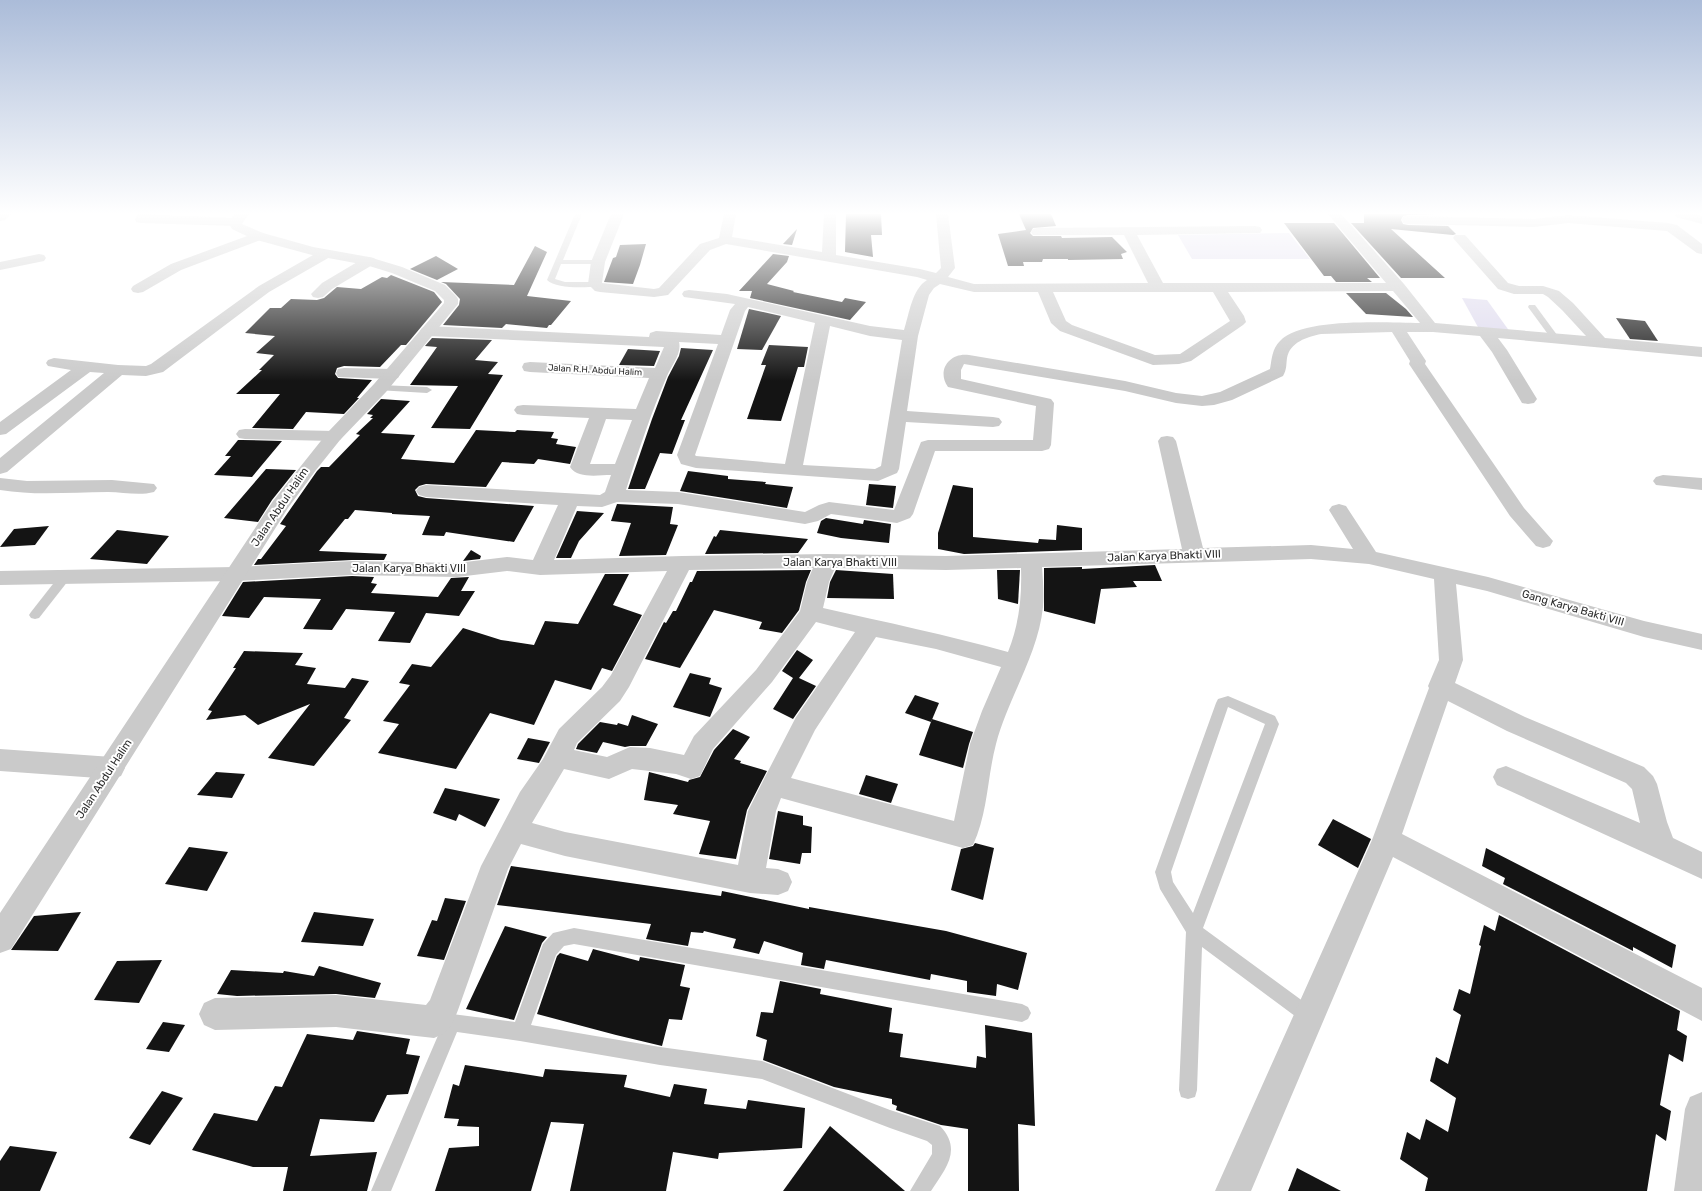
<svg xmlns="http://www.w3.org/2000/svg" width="1702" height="1191" viewBox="0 0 1702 1191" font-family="Rubik,sans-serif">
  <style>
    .green { fill: #ddd9ed }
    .building { fill: #141414 }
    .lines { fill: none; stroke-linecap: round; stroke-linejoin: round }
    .service { fill: #cacaca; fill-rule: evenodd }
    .minor { fill: #cacaca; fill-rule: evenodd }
    .tertiary { fill: #cacaca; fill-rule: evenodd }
    .labels { text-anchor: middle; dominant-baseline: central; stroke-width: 4; stroke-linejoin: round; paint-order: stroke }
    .far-street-label { font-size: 9px; fill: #2d2d2d; stroke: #fff }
    .street-label { font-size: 11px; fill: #2d2d2d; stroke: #fff }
  </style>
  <rect width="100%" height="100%" fill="#fff"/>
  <!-- green -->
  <g class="green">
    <polygon points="1289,233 1310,259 1192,259 1178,235"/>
    <polygon points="1462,298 1487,300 1510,332 1479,329"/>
  </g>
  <!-- building -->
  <g class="building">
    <polygon points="846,214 881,214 882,235 871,235 873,257 845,252"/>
    <polygon points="1019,214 1051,214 1056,226 1033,228 1030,233 1033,236 1061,236 1062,238 1112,237 1127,252 1121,254 1123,259 1068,260 1068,259 1043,259 1042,262 1023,262 1024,266 1008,266 998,234 1026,230"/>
    <polygon points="1364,214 1435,214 1408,215 1403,216 1401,220 1403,224 1408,225 1448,226 1456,234 1453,235 1391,229 1445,278 1401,278 1351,223 1364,223"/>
    <polygon points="1284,223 1334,223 1380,278 1367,278 1372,282 1336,282 1331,276 1324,276"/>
    <polygon points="797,229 792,245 783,244"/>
    <polygon points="646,244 640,265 633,284 604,282 613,258 616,257 620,245"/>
    <polygon points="535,246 547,252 527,296 571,301 551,325 549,325 547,328 506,324 502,328 443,325 459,305 460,299 446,284 441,282 514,285"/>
    <polygon points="773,254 789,256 787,262 767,284 794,291 793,292 842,302 845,298 866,302 850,320 750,298 752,291 739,291"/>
    <polygon points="436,256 458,269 437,280 410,269"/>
    <polygon points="391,275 434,292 442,302 406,345 401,345 380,367 344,366 337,368 335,374 338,378 372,380 357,398 359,398 344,414 306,412 293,429 252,428 280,394 236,394 262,370 259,370 274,355 256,353 275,336 245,333 270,308 281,308 291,299 317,300 324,298 337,287 361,289 382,277 387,278"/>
    <polygon points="1346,293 1386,293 1406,309 1413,317 1366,314"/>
    <polygon points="749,309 781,316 762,350 737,349"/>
    <polygon points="1616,318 1645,321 1658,341 1630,339"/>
    <polygon points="432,338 492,340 475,360 498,362 488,374 503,375 470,429 431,428 458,386 410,385 437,347 425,346"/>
    <polygon points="769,345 808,347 804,367 798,367 781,421 747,419 766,365 761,365"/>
    <polygon points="681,348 713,350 681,420 685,420 672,454 660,453 645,489 628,489 652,419 668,377 679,356"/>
    <polygon points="628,349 660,351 654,366 619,365"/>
    <polygon points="381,399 410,401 381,433 415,435 401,459 454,463 476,430 515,432 517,430 554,432 551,438 558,439 556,444 576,447 570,464 538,459 534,464 502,462 486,487 426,484 419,486 415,490 418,496 426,498 534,506 514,542 446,532 444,536 422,535 430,516 392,514 392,513 355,510 348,519 345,519 319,551 387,554 384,560 352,560 254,565 258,559 261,559 286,526 280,524 317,471 321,467 329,467 360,435 356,434 373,418 370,418 373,415 367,414"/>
    <polygon points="238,440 242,440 282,441 252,477 214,475 231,456 225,456"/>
    <polygon points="266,469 296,470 272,500 258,522 224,518"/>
    <polygon points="688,471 728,476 728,479 766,482 765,484 793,487 787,508 680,491"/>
    <polygon points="869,484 896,486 893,508 866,505"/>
    <polygon points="953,485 973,488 973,537 1038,543 1039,539 1056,540 1057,525 1082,528 1082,550 964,554 938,549 938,533"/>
    <polygon points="617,504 673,507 670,524 678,525 666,555 619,556 631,523 611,521"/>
    <polygon points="577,511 604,513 579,541 571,558 556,558"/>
    <polygon points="826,518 863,524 864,520 891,524 889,543 841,538 817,533 821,521"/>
    <polygon points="49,526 35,545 0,547 14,529"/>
    <polygon points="117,530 169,536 147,564 90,559"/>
    <polygon points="720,530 808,539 798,553 705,554 714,536 716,537"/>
    <polygon points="471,550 481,556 480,559 463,561"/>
    <polygon points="1155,565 1162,581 1133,581 1137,587 1101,589 1095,624 1044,611 1044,568 1082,567 1082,569"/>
    <polygon points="811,570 806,582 799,610 782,633 759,629 762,622 714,610 680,668 645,659 664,622 666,623 673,611 676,611 690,582 692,582 697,571"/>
    <polygon points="836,570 893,574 894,599 827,598 830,582"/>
    <polygon points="997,570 1020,570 1018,604 998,599"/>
    <polygon points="605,574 629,574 613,605 642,615 612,671 602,668 591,690 555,680 534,725 490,713 456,769 378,753 399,724 383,721 410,685 399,683 412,664 431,667 463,628 501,640 534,645 545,621 578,624"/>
    <polygon points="352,576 374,577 371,583 377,584 371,593 438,597 451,578 469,577 461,591 475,591 459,616 426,613 410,643 378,641 395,612 346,609 332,630 303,629 321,599 264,597 249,618 222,616 243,582"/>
    <polygon points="797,650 813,660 799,678 816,686 793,719 773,709 793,678 782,671"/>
    <polygon points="244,651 303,653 295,665 316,668 307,684 345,688 352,678 369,681 344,718 351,720 314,766 268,758 310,704 258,725 245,715 206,720 212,711 208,710 236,668 233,668"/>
    <polygon points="690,673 711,678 709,684 722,688 710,717 673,707"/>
    <polygon points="915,695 939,703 931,722 905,713"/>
    <polygon points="632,715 658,724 646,746 630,746 625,747 603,742 597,753 576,749 578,744 600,722 617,725 618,723 628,726"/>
    <polygon points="932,719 973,732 969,744 963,768 919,755"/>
    <polygon points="733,729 750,737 734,759 741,761 740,763 767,771 747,810 736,859 699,854 710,821 673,814 678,805 644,800 649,772 688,782 689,780 700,777 714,750"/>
    <polygon points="528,738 550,742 539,763 517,759"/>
    <polygon points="216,772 245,774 232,798 197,795"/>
    <polygon points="866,775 898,784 891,803 859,794"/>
    <polygon points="445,788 500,799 485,827 459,814 456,821 433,813"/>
    <polygon points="778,811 803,816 803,825 812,827 811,853 802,853 800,864 769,859"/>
    <polygon points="1333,819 1371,839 1358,868 1318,845"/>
    <polygon points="975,843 994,848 983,900 951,890 961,849 973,846"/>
    <polygon points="189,847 228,852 207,891 165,884"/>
    <polygon points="1486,848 1676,945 1672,968 1633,947 1633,951 1503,884 1505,878 1482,866"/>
    <polygon points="511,866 721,896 722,891 809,909 809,907 946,931 1027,953 1018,990 997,984 996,996 967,992 967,981 931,974 930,980 826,960 824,969 801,965 803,953 764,941 759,954 733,948 736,939 704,931 703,933 691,932 688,946 646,939 651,924 497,905"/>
    <polygon points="445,898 466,901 444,960 417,956 432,920 437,921"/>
    <polygon points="81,912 58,951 11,950 34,916"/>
    <polygon points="314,912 374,919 363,946 301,942"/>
    <polygon points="1499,915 1680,1011 1677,1030 1687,1036 1683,1062 1669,1054 1660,1105 1671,1111 1666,1141 1656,1134 1647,1191 1425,1191 1428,1178 1400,1159 1407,1132 1420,1140 1426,1119 1448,1132 1456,1098 1430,1081 1436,1057 1448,1064 1461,1015 1453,1010 1459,989 1470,994 1481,946 1479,945 1484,925 1495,931"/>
    <polygon points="505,926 547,937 542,943 514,1020 466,1009"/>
    <polygon points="593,949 639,961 640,957 685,965 680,986 690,988 682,1020 669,1019 662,1046 616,1035 537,1014 557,956 560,953 588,961"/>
    <polygon points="162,960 139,1003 94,1000 117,961"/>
    <polygon points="319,966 381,983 375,998 336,994 237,996 217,994 231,970 283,973 284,971 314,976"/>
    <polygon points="780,981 821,989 820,994 892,1008 889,1032 903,1034 900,1057 976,1068 977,1056 986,1058 985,1025 1032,1033 1035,1126 1018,1124 1019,1191 968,1191 968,1129 941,1125 896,1110 897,1106 892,1104 892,1099 834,1087 763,1060 767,1040 756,1036 761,1012 773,1013"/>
    <polygon points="163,1022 185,1025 169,1052 146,1049"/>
    <polygon points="357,1031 410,1039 406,1054 420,1056 408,1094 387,1095 374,1122 320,1119 310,1156 377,1152 367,1191 283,1191 288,1167 253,1167 192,1150 214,1113 257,1121 275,1086 282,1087 307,1034 353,1040"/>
    <polygon points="465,1065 543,1077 545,1069 627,1075 624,1087 670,1097 674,1084 707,1089 704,1104 746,1109 748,1100 805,1108 802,1148 719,1153 718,1159 673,1152 666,1191 570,1191 584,1124 551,1122 531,1191 435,1191 449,1148 479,1146 479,1127 457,1126 459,1119 444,1118 453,1084 459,1086"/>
    <polygon points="162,1091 183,1098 150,1145 129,1138"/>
    <polygon points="830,1126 905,1191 783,1191"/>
    <polygon points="10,1146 57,1152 40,1191 0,1191 0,1161"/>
    <polygon points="1297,1168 1341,1191 1288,1191"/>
  </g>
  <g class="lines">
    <!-- service -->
    <g class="service">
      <path d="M575,214H582L563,260H598L602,262L598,264H561L555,279L565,282H598V286C586,288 556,289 547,280Z"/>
      <polygon points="1529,305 1535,305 1560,339 1559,341 1553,341 1528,307"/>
      <polygon points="380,385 427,387 432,390 427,393 377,390 375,388"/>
      <polygon points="64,574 68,575 70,578 68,581 39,618 35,619 31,618 29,615 31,612 60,575"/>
      <path d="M1228,696L1275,716L1279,724L1203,928L1315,1010L1318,1016L1315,1022L1309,1025L1303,1022L1202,947L1197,1090L1195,1097L1188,1099L1181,1097L1179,1090L1186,932L1160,889L1155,872L1216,703L1218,699ZM1228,707L1265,724L1193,913L1173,882L1171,872Z"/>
      <path d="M574,928L1022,1004L1028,1007L1031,1013L1028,1019L1022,1022L574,944L564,946L556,955L531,1025L660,1047L762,1061L890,1110L940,1126C963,1150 945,1169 931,1191H910L932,1154V1145L927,1141L890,1128L762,1079L660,1065L520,1041L457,1032L391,1191H371L446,1017L452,1014L515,1022L543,944L553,933Z"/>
    </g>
    <!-- minor -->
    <g class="minor">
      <polygon points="0,214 11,214 5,220 0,221"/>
      <polygon points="138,214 235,218 240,219 242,222 240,225 235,226 141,223 136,222 135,219"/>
      <path d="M611,214H624L605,262L602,283L654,289L659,288L700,244L719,238L724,214H736L732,237L822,252L824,214H836V255L920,269L936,273L941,268L936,214H948L955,268L948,277L974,284L1148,283L1124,235H1033L1031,232L1033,229L1038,228L1255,226L1260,227L1262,230L1260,233L1137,235L1163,283H1386L1328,214H1341L1404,284L1435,323L1586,336L1562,310L1548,297L1543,294H1514L1498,289L1453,238L1455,235H1465L1508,283L1519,286H1543L1559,291L1573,303L1605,338L1702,347V357L1498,338L1507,350L1537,399L1534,403L1528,404L1522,403L1492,352L1480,336L1433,332H1407L1426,361L1425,364L1524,508L1553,541L1550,546L1543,548L1536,546L1510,516L1409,364L1410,361L1392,332L1321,334C1307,337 1290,342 1287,358C1286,365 1287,369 1283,376L1232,400L1214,405L1202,406L1176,403L1125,391L964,364L961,370V379L1051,399L1054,403L1051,445L1049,449L1042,451H935L913,514L910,518L897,523L831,514L818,521L805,524L678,504L617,502L602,507L577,506L554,560L682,556L827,554L946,556L1182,549L1158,441L1161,437L1167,436L1173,437L1176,441L1203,548L1311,545L1353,549L1329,510L1332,506L1339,504L1346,506L1376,552L1488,577L1644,621L1702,634V650L1644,637L1487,591L1456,584L1463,660L1455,683L1525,717L1644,767L1653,776L1657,784L1667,822L1673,838L1702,852V879L1497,785L1493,777L1497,769L1506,766L1640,823L1632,789L1626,783L1507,731L1448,701L1402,834L1702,988V1021L1393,857L1251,1191H1215L1372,840L1429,688L1428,686L1439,660L1434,579L1369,564L1311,559L1042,567C1043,580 1044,594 1043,607C1038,655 1008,698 996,744C987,778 988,813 973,845L963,848L781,798L776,811L766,868L778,869L788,873L792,882L788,891L778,895L750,893L565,856L521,844L508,869L458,1010C452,1025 450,1032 434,1038L336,1027L215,1030L204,1025L199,1014L204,1003L215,998L336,995L426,1005L430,1000L481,866L520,792L543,759L559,729L602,687L611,675L667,571L540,575L507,571L457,577L352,575L235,581L0,585V571L235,567L352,561L457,563L507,557L533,560L558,505L426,497L419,495L416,491L419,487L426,485L600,495L605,492L611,475C598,475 578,479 570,467L589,418L523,415L517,414L514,410L517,406L523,405L636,409L649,378L530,372L524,371L522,367L524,363L530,362L655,368L664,347L428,336L422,334L420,331L422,328L428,326L649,337L650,333L656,331L721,335L730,310L735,304L684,297L682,294L684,291L689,290L727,294L870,326L904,330C909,315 912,289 927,280L917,277L726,244L710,250L668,295L654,297L600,292L595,291L588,284L591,262ZM940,284L974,292H1038L1051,323L1060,331L1153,365L1179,364L1191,361L1243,325L1246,322L1244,316L1228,292L1393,291L1420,323C1387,323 1303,317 1280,341C1272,349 1272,358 1270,369L1220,392L1202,396L1176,393L1125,381L969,355C950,352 936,370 948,387L1036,406L1033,440H928L921,442L894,510L829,502L819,505L805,512L678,492L626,490C638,452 651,413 667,376C671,366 682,354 679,342L718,344L677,455L681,464L696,468L878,481L897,473L899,469L906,422L993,427L999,426L1002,422L999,418L993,417L907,411L918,336L929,295L934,288ZM1053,292H1213L1230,321L1180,354L1155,355L1072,325L1066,321ZM748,307L815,323L785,464L696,456L695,455L745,311ZM830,326L870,336L902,340L881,466L875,469L803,465ZM606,419L632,420L615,464H590ZM813,568L807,582L800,611L756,670L694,736L684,755L650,748L630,747L607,757L574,750L577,743L620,701L629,687L689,570ZM835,568L946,570L1021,568C1022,598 1019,624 1008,652C947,635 885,622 823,608L829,582ZM816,622L855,632L796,717L765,777L748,811L738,865L565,832L532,823L564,769L609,779L632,769L676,774L691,779L700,776L713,749L772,682ZM876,637L936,649L1001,667L982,711L970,744L954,821L791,778L815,730Z"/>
      <polygon points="1675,214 1696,214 1702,216 1702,224 1676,217"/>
      <polygon points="1568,215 1668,223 1677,225 1702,244 1702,254 1697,253 1667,231 1568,223 1534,227 1408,224 1403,223 1402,220 1403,217 1408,216 1534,219"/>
      <polygon points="258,232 263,233 265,236 263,239 181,270 143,292 138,293 133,292 131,289 133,286 171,264"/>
      <polygon points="325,250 330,251 332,254 330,257 269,292 163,372 146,376 122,375 7,472 0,474 0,458 104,373 90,372 6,434 0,435 0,422 71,370 48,366 46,363 48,360 54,358 118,365 146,366 151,364 259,286 320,251"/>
      <polygon points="39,254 44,255 46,258 44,261 0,270 0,262"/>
      <polygon points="369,257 374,258 376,261 374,264 332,289 323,297 318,298 313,297 311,294 322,283 364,258"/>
      <polygon points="344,368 392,369 398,370 400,374 398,378 392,379 338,377 336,373 338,369"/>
      <polygon points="245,429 334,431 340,432 343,436 340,440 334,441 245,439 239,438 236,434 239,430"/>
      <polygon points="1663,475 1702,478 1702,490 1656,485 1653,481 1656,477"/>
      <path d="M0,478L27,481L112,480L154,484L157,488L154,492C139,496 123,492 108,492C72,492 36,496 0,490Z"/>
      <polygon points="0,749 112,757 121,760 125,768 121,776 112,779 0,771"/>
      <polygon points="1702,1092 1702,1191 1674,1191 1685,1109 1690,1097"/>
    </g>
    <!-- tertiary -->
    <polygon class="tertiary" points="235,214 249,214 242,224 263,233 313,247 369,257 402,267 445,285 456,296 458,299 458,304 386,392 340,440 316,470 288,508 11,949 0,953 0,913 273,501 328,432 374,384 444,303 444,300 435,291 392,273 366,265 312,255 253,239 232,229 228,222"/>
  </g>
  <!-- sky -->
  <linearGradient id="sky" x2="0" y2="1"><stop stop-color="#abbcd9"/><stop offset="0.56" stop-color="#fff"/><stop offset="1" stop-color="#fff" stop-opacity="0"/></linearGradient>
  <rect width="1702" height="381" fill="url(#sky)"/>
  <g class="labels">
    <!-- far-street labels -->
    <g class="far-street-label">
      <text transform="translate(595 370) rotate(3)">Jalan R.H. Abdul Halim</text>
    </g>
    <!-- street labels -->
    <g class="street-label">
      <text transform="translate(280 507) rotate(-56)">Jalan Abdul Halim</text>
      <text transform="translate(1164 556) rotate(-2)">Jalan Karya Bhakti VIII</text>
      <text x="840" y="562">Jalan Karya Bhakti VIII</text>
      <text x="409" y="568">Jalan Karya Bhakti VIII</text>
      <text transform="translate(1573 608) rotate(16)">Gang Karya Bakti VIII</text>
      <text transform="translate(104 779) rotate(-57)">Jalan Abdul Halim</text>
    </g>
  </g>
</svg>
